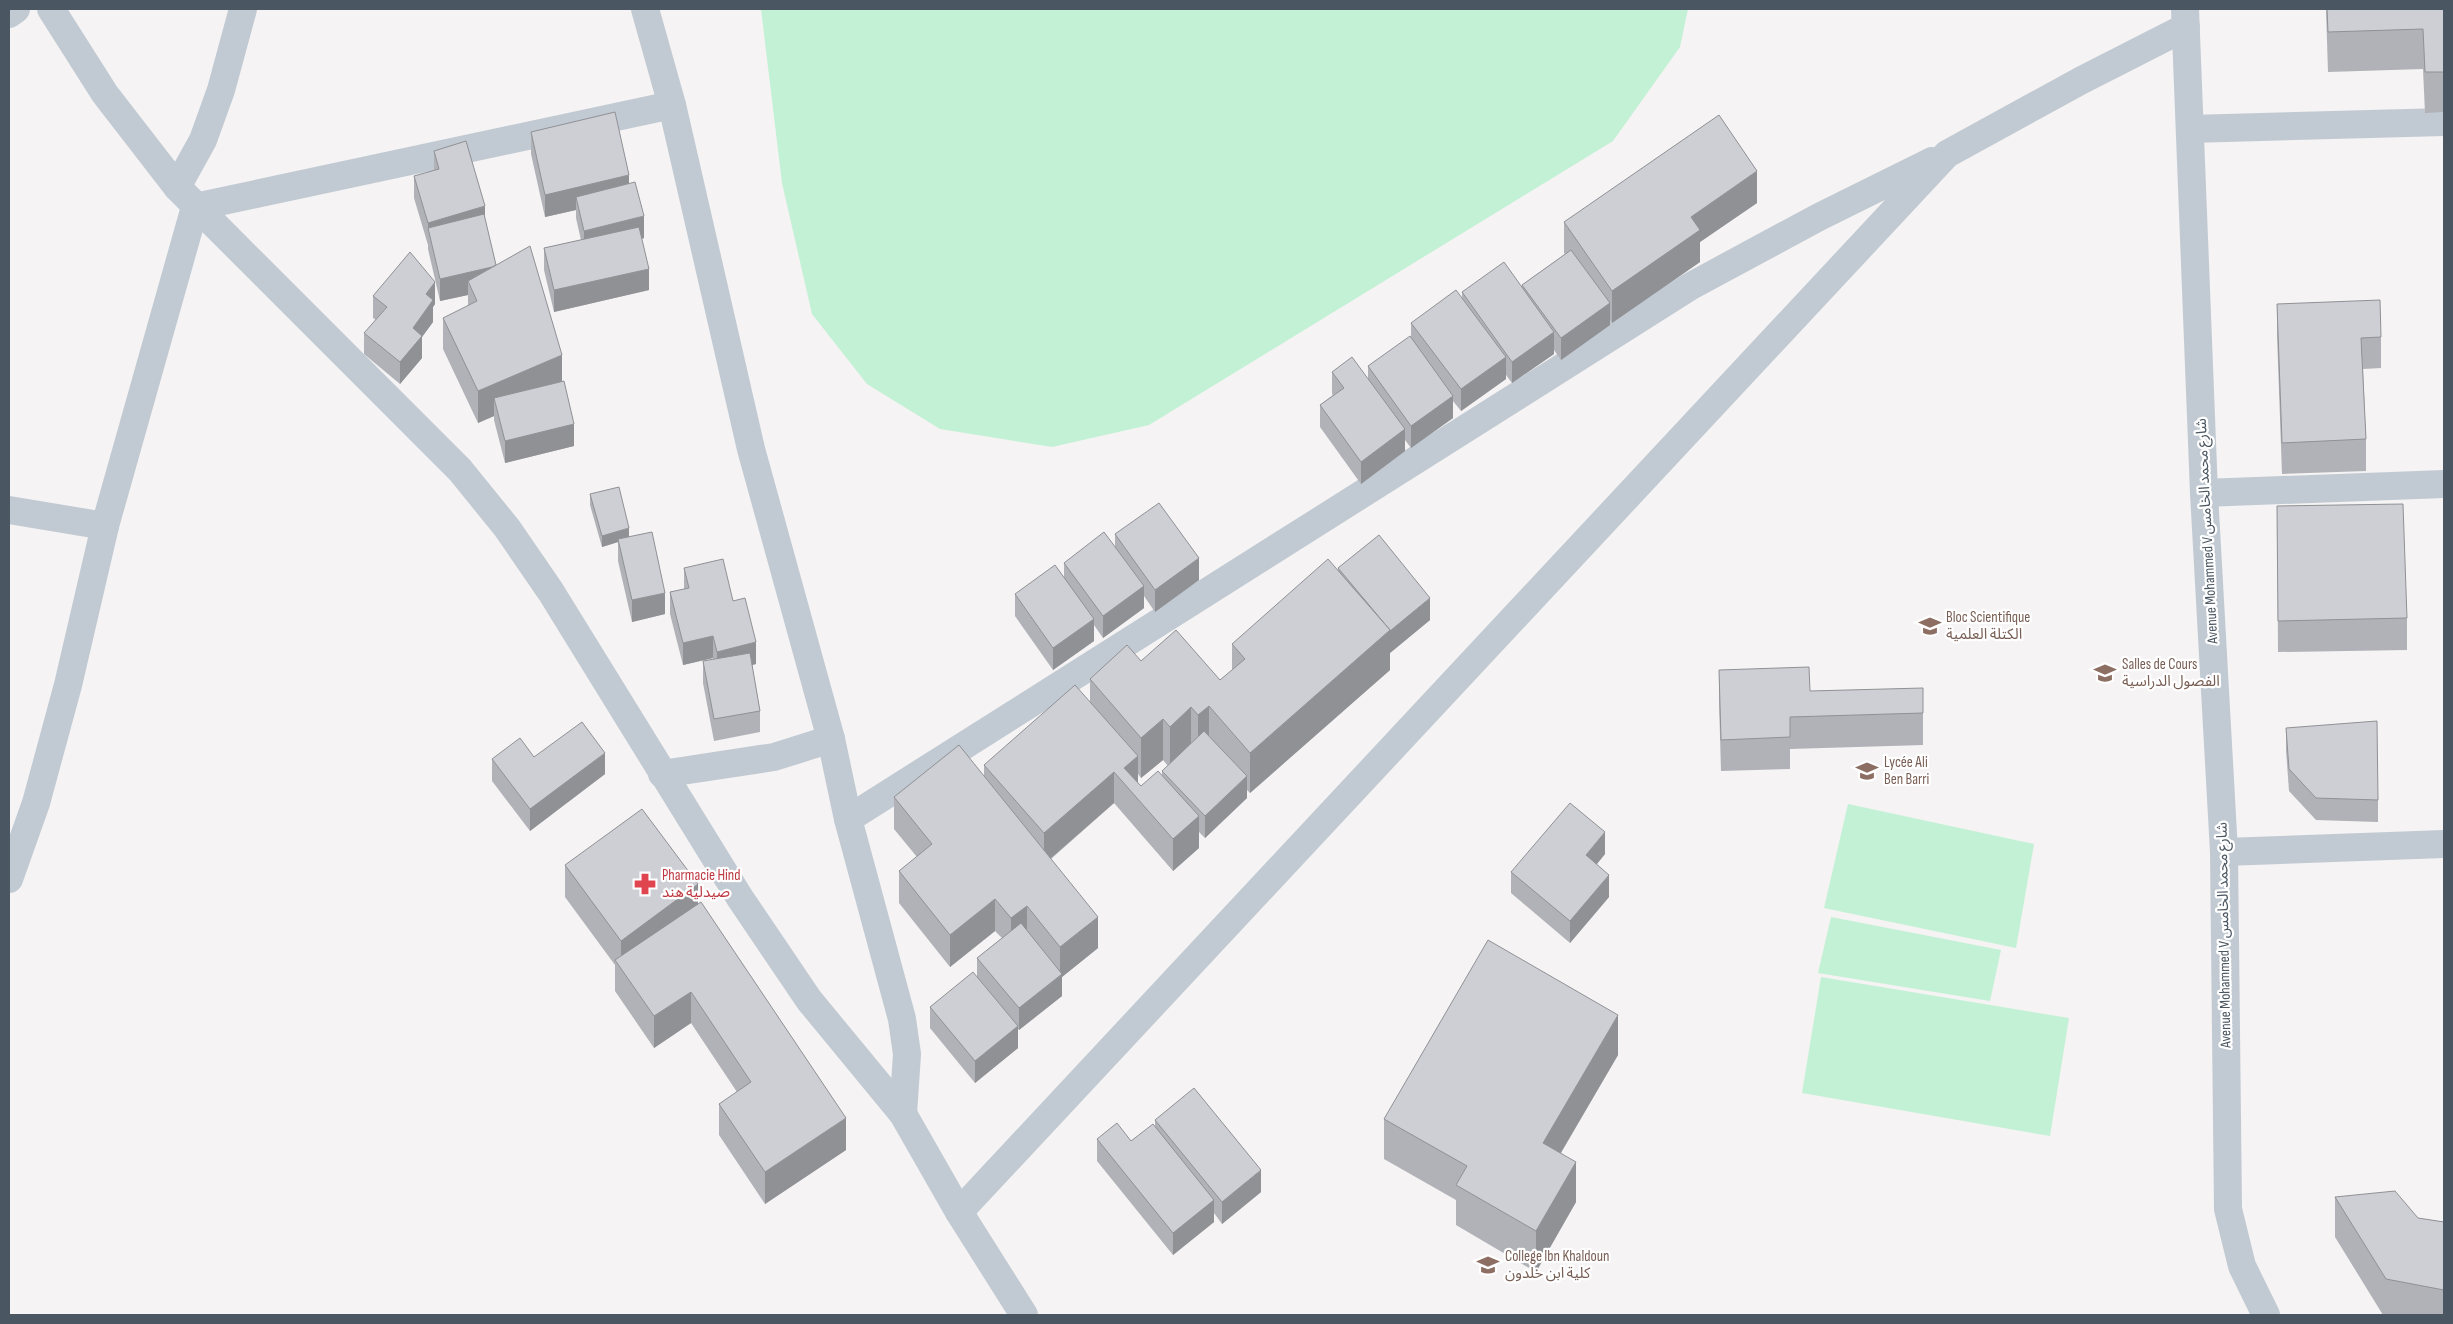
<svg xmlns="http://www.w3.org/2000/svg" width="2453" height="1324" viewBox="0 0 2453 1324" font-family="'Sofia Sans Condensed','Noto Sans Arabic',sans-serif">
  <style>
    .green { fill: #c3f1d5 }
    .lines { fill: none; stroke-linecap: round; stroke-linejoin: round }
    .minor { stroke: #c1cad2; stroke-width: 28 }
    .tertiary { stroke: #c1cad2; stroke-width: 28 }
    .wall { fill: #b0b2b7; fill-rule: evenodd }
    .shaded-wall { fill: #909195 }
    .building { fill: #cdcfd5; stroke: #909195 }
    .labels { text-anchor: middle; dominant-baseline: central; stroke-width: 4.5; stroke-linejoin: round; paint-order: stroke }
    .street-label { font-size: 15px; fill: #4a5661; stroke: #fff }
    .education-label { font-size: 15px; fill: #785e54; stroke: #fff; text-anchor: start }
    .health-label { font-size: 15px; fill: #be3a42; stroke: #fff; text-anchor: start }
  </style>
  <rect width="100%" height="100%" fill="#f5f3f3"/>
  <!-- green -->
  <g class="green">
    <polygon points="761,9 1688,9 1680,47 1613,141 1149,425 1052,447 940,429 867,384 812,314 782,183"/>
    <polygon points="1848,804 2034,844 2016,948 1824,908"/>
    <polygon points="1831,917 2001,950 1990,1001 1818,973"/>
    <polygon points="1821,977 2069,1018 2050,1136 1802,1093"/>
  </g>
  <g class="lines">
    <!-- minor -->
    <g class="minor">
      <polyline points="51,9 105,94 177,187"/>
      <polyline points="243,9 221,90 203,140 177,187 460,470 507,528 551,592 740,898 809,1000 903,1114 959,1212 1024,1315"/>
      <polyline points="645,9 672,105 751,449 831,739 848,819 902,1019 907,1054 903,1114"/>
      <polyline points="9,14 16,9"/>
      <polyline points="2190,129 2444,122"/>
      <polyline points="2204,493 2444,484"/>
      <polyline points="9,510 105,526"/>
      <polyline points="662,774 774,757 831,739"/>
      <polyline points="848,819 1691,286 1819,217 1932,161"/>
      <polyline points="2224,852 2444,844"/>
      <polyline points="9,879 36,803 68,685 105,526 195,207 672,105"/>
      <polyline points="959,1212 1947,154 2082,80 2186,27"/>
    </g>
    <!-- tertiary -->
    <polyline class="tertiary" points="2185,9 2204,493 2224,852 2228,1209 2242,1266 2266,1315"/>
  </g>
  <!-- wall -->
  <g class="wall">
    <polygon points="2326,9 2444,9 2444,112 2425,113 2423,69 2328,72"/>
    <polygon points="531,132 629,183 644,238 642,239 649,290 554,312 544,270 544,248 581,240 576,218 576,210 545,217 531,154"/>
    <polygon points="434,151 485,219 496,265 562,381 574,446 505,463 494,420 494,416 478,423 443,349 443,318 468,306 468,295 440,301 428,249 428,245 414,198 414,176 434,170"/>
    <polygon points="1757,203 1700,242 1700,262 1612,323 1610,320 1610,325 1561,360 1554,350 1554,354 1512,383 1506,375 1506,379 1461,411 1453,401 1453,418 1411,448 1405,440 1405,451 1361,484 1320,427 1320,405 1333,395 1332,394 1332,372 1368,379 1368,366 1411,338 1411,323 1462,298 1462,292 1522,288 1522,285 1565,254 1564,253 1564,222"/>
    <polygon points="373,296 435,304 433,307 433,322 422,337 422,358 400,384 364,354 364,333 376,320 373,318"/>
    <polygon points="2277,304 2381,337 2381,368 2363,369 2366,439 2366,471 2282,474 2277,335"/>
    <polygon points="590,494 629,537 665,614 632,622 618,561 618,542 602,547 590,505"/>
    <polygon points="2277,506 2407,618 2407,650 2278,652"/>
    <polygon points="1115,534 1199,580 1155,612 1144,596 1144,608 1103,638 1094,625 1094,641 1053,670 1015,616 1015,594 1064,577 1064,563 1115,548"/>
    <polygon points="684,568 733,601 756,664 752,665 760,711 760,732 714,741 703,683 703,661 713,659 713,658 683,665 670,614 670,592 684,589"/>
    <path d="M1338,568L1430,620L1390,653V670L1250,793L1247,790V798L1205,838L1199,832V848L1173,871L1114,803L1051,859L1098,948L1062,977V996L1019,1030L1018,1029V1048L975,1083L930,1028V1007L977,977V958L1002,938L995,931L950,967L899,903V871L917,857L894,829V797L984,776V765L1090,702V679L1141,661L1220,680L1232,670V644L1338,570ZM1163,760L1168,766L1162,771V775L1141,786L1138,783V774L1141,778Z"/>
    <polygon points="1719,670 1810,691 1923,713 1923,745 1790,749 1790,769 1721,771 1719,701"/>
    <polygon points="2286,728 2378,800 2378,822 2316,820 2289,791 2286,750"/>
    <polygon points="534,757 605,774 530,831 492,781 492,759"/>
    <polygon points="1605,854 1597,864 1609,897 1570,943 1511,893 1511,872"/>
    <polygon points="565,865 698,904 846,1150 765,1204 719,1135 719,1104 737,1092 691,1023 654,1048 615,991 615,965 565,897"/>
    <polygon points="1618,1055 1561,1153 1576,1202 1536,1272 1456,1225 1456,1200 1384,1159 1384,1119"/>
    <polygon points="1155,1120 1261,1192 1222,1224 1214,1213 1214,1222 1173,1255 1097,1161 1097,1139 1131,1141 1155,1127"/>
    <polygon points="2335,1197 2418,1218 2444,1222 2444,1315 2383,1315 2335,1237"/>
  </g>
  <!-- shaded-wall -->
  <g class="shaded-wall">
    <polygon points="1757,171 1757,203 1700,242 1700,262 1612,323 1612,291 1691,217"/>
    <polygon points="629,175 629,197 576,197 576,210 545,217 545,195"/>
    <polygon points="485,206 485,228 428,228 428,223"/>
    <polygon points="644,216 644,238 584,253 584,231"/>
    <polygon points="496,266 468,281 468,295 440,301 440,279"/>
    <polygon points="649,269 649,290 554,312 554,290"/>
    <polygon points="435,282 435,304 433,307 433,322 422,337 422,358 400,384 400,362 426,294"/>
    <polygon points="1610,303 1610,325 1561,360 1561,338"/>
    <polygon points="1554,332 1554,354 1512,383 1512,362"/>
    <polygon points="562,355 562,387 494,398 494,416 478,423 478,391"/>
    <polygon points="1506,357 1506,379 1461,411 1461,389"/>
    <polygon points="1453,396 1453,418 1411,448 1411,426"/>
    <polygon points="574,424 574,446 505,463 505,441"/>
    <polygon points="1405,429 1405,451 1361,484 1361,462"/>
    <polygon points="629,528 629,539 618,539 618,542 602,547 602,536"/>
    <polygon points="1199,558 1199,580 1155,612 1155,590"/>
    <polygon points="1144,586 1144,608 1103,638 1103,616"/>
    <polygon points="665,593 665,614 632,622 632,600"/>
    <polygon points="1430,598 1430,620 1390,653 1390,631"/>
    <polygon points="1094,619 1094,641 1053,670 1053,648"/>
    <polygon points="1390,630 1390,670 1250,793 1250,753"/>
    <polygon points="713,636 713,658 683,665 683,643"/>
    <polygon points="756,642 756,664 717,674 717,652"/>
    <polygon points="1209,706 1209,746 1198,755 1198,715"/>
    <polygon points="1191,707 1191,748 1170,767 1170,727"/>
    <polygon points="1163,719 1163,760 1141,778 1141,738"/>
    <polygon points="605,753 605,774 530,831 530,809"/>
    <polygon points="1138,756 1138,788 1124,768"/>
    <polygon points="1114,772 1114,803 1044,864 1044,833"/>
    <polygon points="1247,776 1247,798 1205,838 1205,816"/>
    <polygon points="1199,816 1199,848 1173,871 1173,839"/>
    <polygon points="1605,832 1605,854 1586,877 1586,855"/>
    <polygon points="1609,875 1609,897 1570,943 1570,921"/>
    <polygon points="698,884 698,916 621,968 621,941"/>
    <polygon points="995,899 995,931 950,967 950,935"/>
    <polygon points="1027,906 1027,938 1011,950 1011,918"/>
    <polygon points="1098,917 1098,948 1062,977 1062,996 1019,1030 1019,1008 1060,976 1060,947"/>
    <polygon points="691,992 691,1023 654,1048 654,1016"/>
    <polygon points="1618,1015 1618,1055 1543,1183 1543,1143"/>
    <polygon points="1018,1026 1018,1048 975,1083 975,1061"/>
    <polygon points="846,1118 846,1150 765,1204 765,1172"/>
    <polygon points="1576,1162 1576,1202 1536,1272 1536,1231"/>
    <polygon points="1261,1170 1261,1192 1222,1224 1222,1202"/>
    <polygon points="1214,1200 1214,1222 1173,1255 1173,1233"/>
  </g>
  <!-- building -->
  <g class="building">
    <polygon points="2327,9 2444,9 2444,72 2425,72 2423,29 2328,32"/>
    <polygon points="615,112 629,175 545,195 531,132"/>
    <polygon points="1719,115 1757,171 1691,217 1700,230 1612,291 1564,222"/>
    <polygon points="466,141 485,206 428,223 414,176 439,169 434,151"/>
    <polygon points="635,182 644,216 584,231 576,197"/>
    <polygon points="484,214 496,265 492,267 440,279 428,228"/>
    <polygon points="639,227 649,269 554,290 544,248"/>
    <polygon points="530,246 562,355 478,391 443,318 477,301 468,281"/>
    <polygon points="1571,250 1610,303 1561,338 1522,285"/>
    <polygon points="410,252 435,282 426,294 433,300 413,328 422,336 400,362 364,333 387,307 373,296"/>
    <polygon points="1504,262 1554,332 1512,362 1462,292"/>
    <polygon points="1456,290 1506,357 1461,389 1411,323"/>
    <polygon points="2380,300 2381,337 2361,338 2366,439 2282,443 2277,304"/>
    <polygon points="1410,336 1453,396 1411,426 1368,366"/>
    <polygon points="1352,357 1405,429 1361,462 1320,405 1344,388 1332,372"/>
    <polygon points="564,381 574,424 505,441 494,398"/>
    <polygon points="619,487 629,528 602,536 590,494"/>
    <polygon points="1159,503 1199,558 1155,590 1115,534"/>
    <polygon points="2403,504 2407,618 2278,621 2277,506"/>
    <polygon points="652,532 665,593 632,600 618,539"/>
    <polygon points="1104,532 1144,586 1103,616 1064,563"/>
    <polygon points="1379,535 1430,598 1390,631 1389,630 1390,630 1338,568"/>
    <polygon points="723,559 733,601 745,598 756,642 717,652 713,636 683,643 670,592 689,588 684,568"/>
    <polygon points="1328,559 1390,630 1250,753 1209,706 1198,715 1191,707 1170,727 1163,719 1141,738 1090,679 1127,645 1141,661 1176,630 1220,680 1245,659 1232,644"/>
    <polygon points="1055,565 1094,619 1053,648 1015,594"/>
    <polygon points="750,653 760,711 714,719 703,661"/>
    <polygon points="1809,667 1810,691 1923,688 1923,713 1790,717 1790,737 1721,740 1719,670"/>
    <polygon points="1075,685 1138,756 1124,768 1141,786 1158,771 1199,816 1173,839 1114,772 1044,833 984,765"/>
    <polygon points="2377,721 2378,800 2316,798 2289,769 2286,728"/>
    <polygon points="582,722 605,753 530,809 492,759 520,738 534,757"/>
    <polygon points="1204,731 1247,776 1205,816 1162,771"/>
    <polygon points="959,745 1098,917 1060,947 1027,906 1011,918 995,899 950,935 899,871 932,844 894,797"/>
    <polygon points="1570,803 1605,832 1586,855 1609,875 1570,921 1511,872"/>
    <polygon points="642,809 698,884 621,941 565,865"/>
    <polygon points="701,902 846,1118 765,1172 719,1104 751,1082 691,992 654,1016 615,960"/>
    <polygon points="1021,923 1062,974 1019,1008 977,958"/>
    <polygon points="1488,940 1618,1015 1543,1143 1576,1162 1536,1231 1456,1185 1467,1166 1384,1119"/>
    <polygon points="973,972 1018,1026 975,1061 930,1007"/>
    <polygon points="1194,1088 1261,1170 1222,1202 1155,1120"/>
    <polygon points="1117,1123 1131,1141 1153,1124 1214,1200 1173,1233 1097,1139"/>
    <polygon points="2395,1191 2418,1218 2444,1222 2444,1290 2386,1279 2335,1197"/>
  </g>
  <!-- icons -->
  <defs>
    <g id="school-bare" transform="scale(1.725)"><path d="M0-5L7-2L0 1L-7-2ZM-4 1L0 2.5L4 1V4Q0 6-4 4Z" fill="#8d6e63" stroke="#fff" stroke-width="2.5" paint-order="stroke"/></g>
    <g id="pharmacy-bare" transform="scale(1.725)"><path d="M-2-6h4v4h4v4h-4v4h-4v-4h-4v-4h4Z" fill="#e0444e" stroke="#fff" stroke-width="2.5" paint-order="stroke"/></g>
  </defs>
  <g fill-rule="evenodd">
    <use href="#school-bare" x="1930" y="626"/>
    <use href="#school-bare" x="2105" y="673"/>
    <use href="#school-bare" x="1867" y="771"/>
    <use href="#pharmacy-bare" x="645" y="884"/>
    <use href="#school-bare" x="1488" y="1265"/>
  </g>
  <g class="labels">
    <!-- street labels -->
    <g class="street-label">
      <text transform="translate(2207 531) rotate(-93)">Avenue Mohammed V شارع محمد الخامس</text>
      <text transform="translate(2224 935) rotate(-91)">Avenue Mohammed V شارع محمد الخامس</text>
    </g>
    <!-- education labels -->
    <g class="education-label">
      <text x="1946" y="617">Bloc Scientifique<tspan x="1946" dy="17">الكتلة العلمية</tspan></text>
      <text x="2122" y="664">Salles de Cours<tspan x="2122" dy="17">الفصول الدراسية</tspan></text>
      <text x="1884" y="762">Lycée Ali<tspan x="1884" dy="17">Ben Barri</tspan></text>
      <text x="1505" y="1256">College Ibn Khaldoun<tspan x="1505" dy="17">كلية ابن خلدون</tspan></text>
    </g>
    <!-- health labels -->
    <g class="health-label">
      <text x="662" y="875">Pharmacie Hind<tspan x="662" dy="17">صيدلية هند</tspan></text>
    </g>
  </g>
  <!-- border -->
  <rect width="2453" height="1324" fill="none" stroke="#4a5661" stroke-width="20"/>
</svg>
